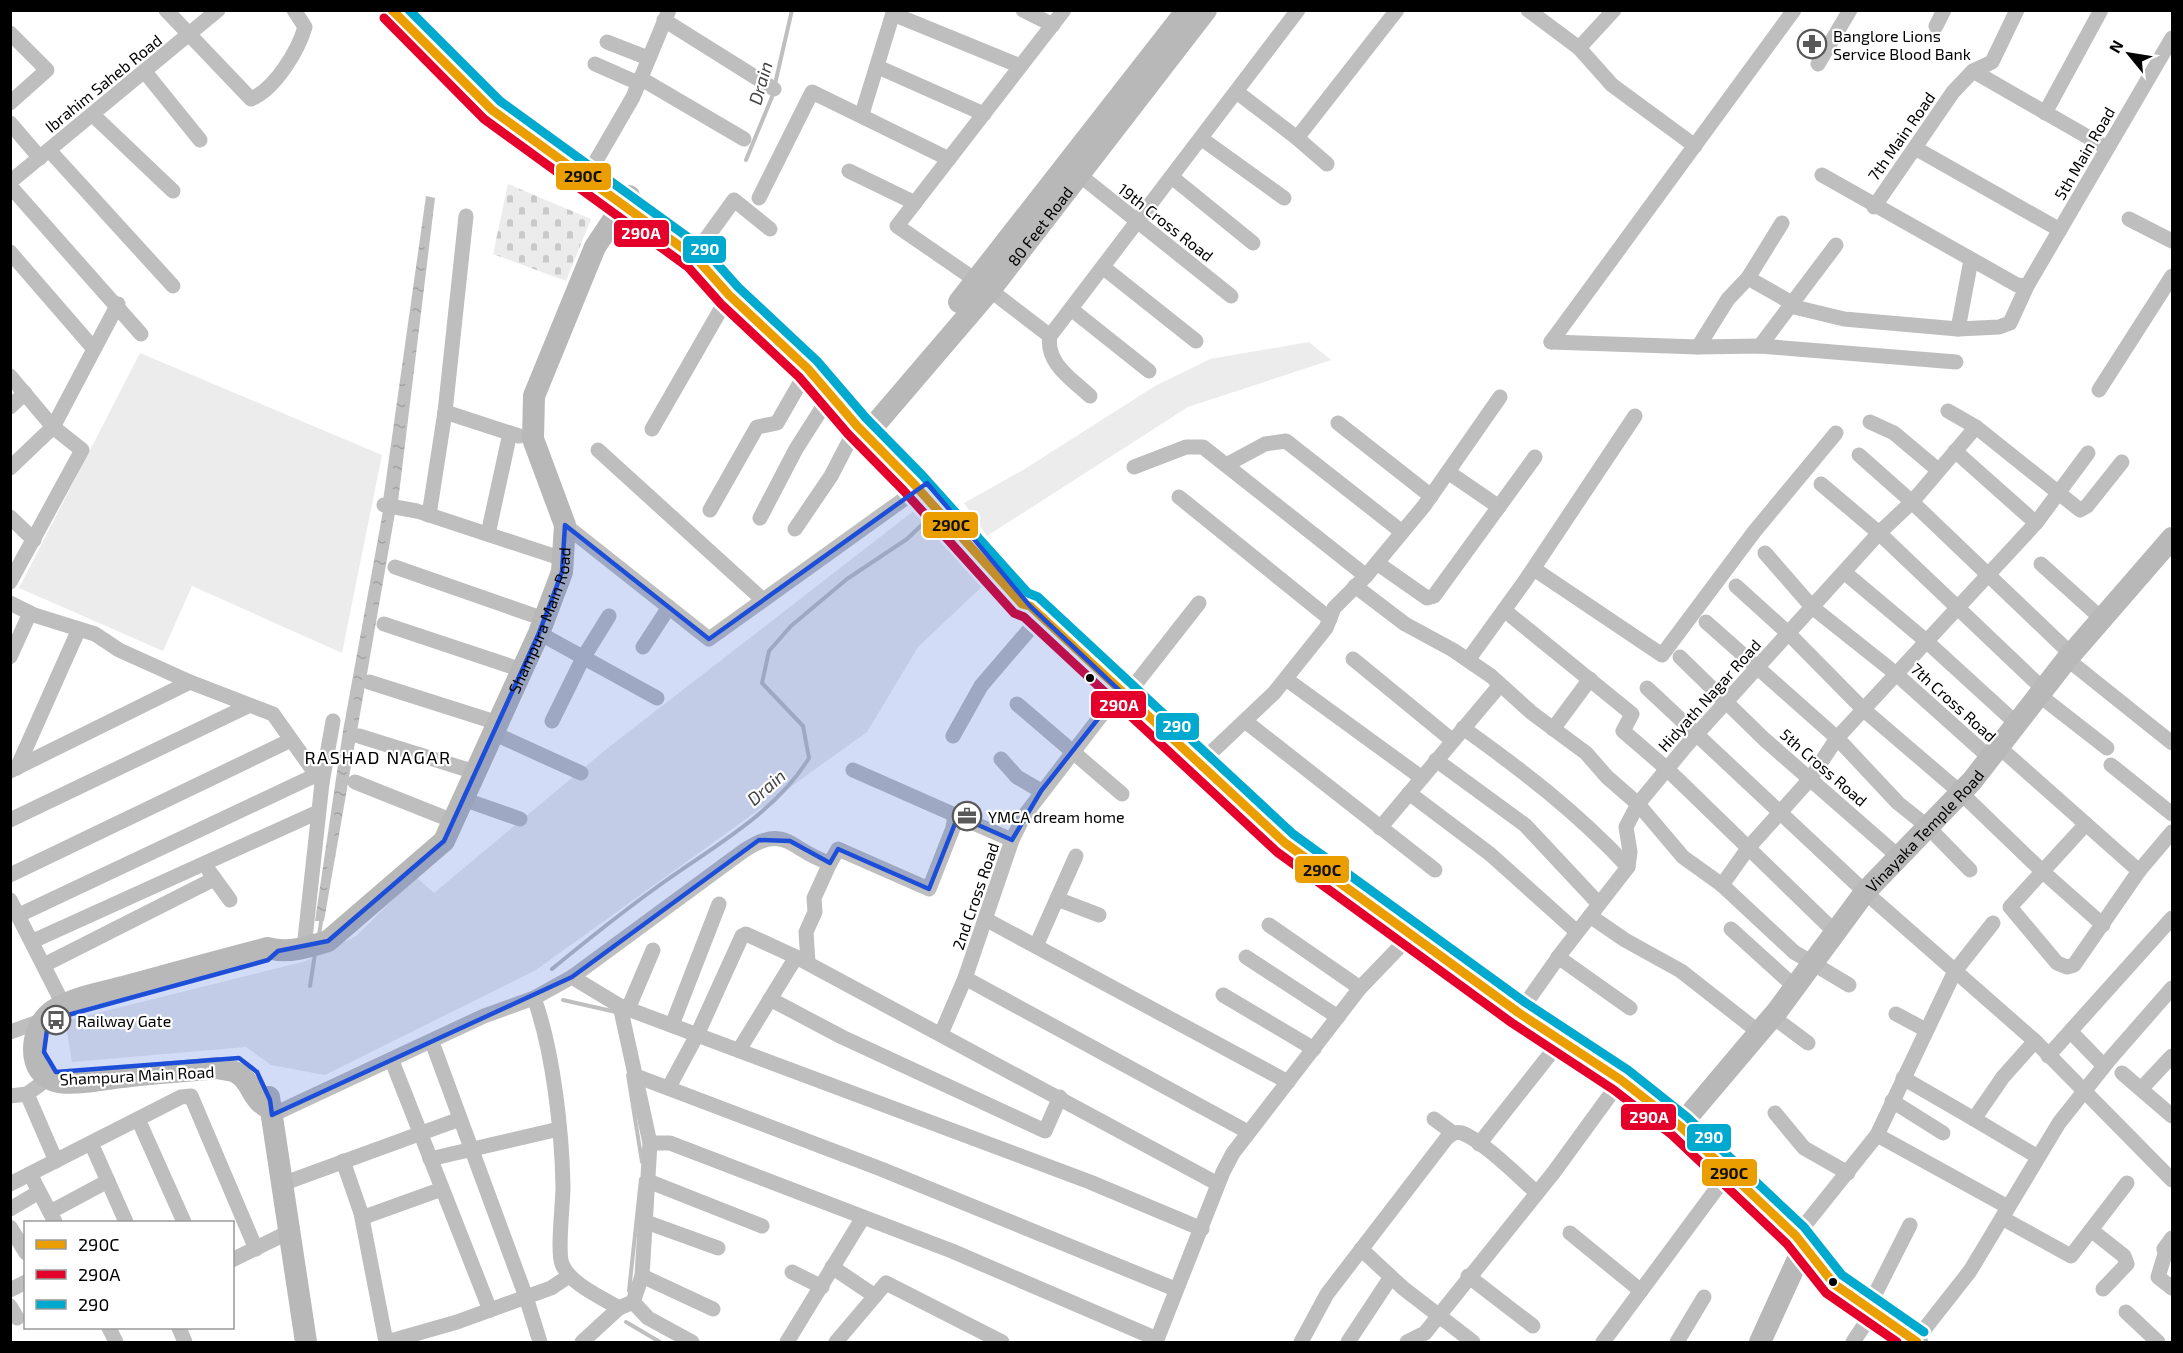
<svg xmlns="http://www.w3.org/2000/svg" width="2183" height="1353" viewBox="0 0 2183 1353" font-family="'Exo 2',sans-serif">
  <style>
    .grass { fill: #ececec }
    .cemetery { fill: url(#cemetery-stones) }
    .water { fill: url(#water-ripples) }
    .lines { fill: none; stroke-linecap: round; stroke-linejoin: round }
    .stream { stroke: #bfbfbf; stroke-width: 4 }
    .street { stroke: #bebebe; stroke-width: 15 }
    .secondary { stroke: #b8b8b8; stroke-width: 22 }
    .bus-1-casing { stroke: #fff; stroke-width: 14 }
    .bus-2-casing { stroke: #fff; stroke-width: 14 }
    .bus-3-casing { stroke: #fff; stroke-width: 14 }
    .bus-1 { stroke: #eb9e00; stroke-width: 9 }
    .bus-2 { stroke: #e4002b; stroke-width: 9 }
    .bus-3 { stroke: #00a9ce; stroke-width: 9 }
    .marked { fill: #1d4ed8; fill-opacity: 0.2; stroke: #1d4ed8; stroke-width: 4.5; stroke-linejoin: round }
    .bus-dot { fill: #000; stroke: #fff; stroke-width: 2 }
    .labels { text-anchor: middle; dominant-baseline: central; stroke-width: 4.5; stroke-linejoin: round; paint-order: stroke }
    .poi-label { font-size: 16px; fill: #000; stroke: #fff; text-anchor: start }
    .street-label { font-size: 16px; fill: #000; stroke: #fff }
    .water-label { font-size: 18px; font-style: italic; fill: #444; stroke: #fff }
    .neighbourhood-label { font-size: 18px; letter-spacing: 1.5px; fill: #000; stroke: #fff }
    .line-badge { stroke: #fff; stroke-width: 2 }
    .badge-label { font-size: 16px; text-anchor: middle; font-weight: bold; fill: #fff }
    .pale-badge-label { font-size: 16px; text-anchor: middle; font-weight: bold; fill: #111 }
  </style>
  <defs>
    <pattern id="cemetery-stones" width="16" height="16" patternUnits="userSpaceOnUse" patternTransform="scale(1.5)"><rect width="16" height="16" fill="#ececec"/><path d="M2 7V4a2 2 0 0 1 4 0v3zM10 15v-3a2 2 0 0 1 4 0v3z" fill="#c9c9c9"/></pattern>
    <pattern id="water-ripples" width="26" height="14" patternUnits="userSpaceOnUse" patternTransform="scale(1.5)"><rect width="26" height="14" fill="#bfbfbf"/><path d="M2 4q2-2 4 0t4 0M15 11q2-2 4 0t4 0" fill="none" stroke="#a2a2a2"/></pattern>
  </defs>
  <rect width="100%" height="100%" fill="#fff"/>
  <!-- grass -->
  <g class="grass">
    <polygon points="1309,342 1331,360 1188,407 987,536 964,503 1023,470 1155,386 1210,359"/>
    <polygon points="140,353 382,455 342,653 192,586 163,651 19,588"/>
    <polygon points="924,503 990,579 918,647 867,732 536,970 325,1075 271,1065 246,1047 72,1062 65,1021 306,961 356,936 416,877 434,893 609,747"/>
  </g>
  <!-- cemetery -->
  <polygon class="cemetery" points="508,184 591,219 566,281 493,254"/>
  <!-- water -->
  <g class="water">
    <polygon points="426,196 435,198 398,502 383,501"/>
    <polygon points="383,511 395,513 324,921 315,921 343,731"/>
  </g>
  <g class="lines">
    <!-- stream -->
    <g class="stream">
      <polyline points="775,84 792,10"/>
      <polyline points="746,160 774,92"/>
      <polyline points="319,935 322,916"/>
      <path d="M552,969C586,941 621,913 657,887C709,849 775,814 809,758L803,726L762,683L769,651L791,626L847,579L907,539L931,516"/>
      <polyline points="310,986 315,954"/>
      <polyline points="563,1000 616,1012"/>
      <polyline points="628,1075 642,1162"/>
      <polyline points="629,1291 641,1179"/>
      <polyline points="626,1322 660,1342"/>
    </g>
    <!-- street -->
    <g class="street">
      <path d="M166,10L251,99C275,89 298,51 305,27L294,10"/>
      <polyline points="1023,10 1053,25"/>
      <polyline points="1528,10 1579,48 1614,10"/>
      <polyline points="893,14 1020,66"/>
      <polyline points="664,20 774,89"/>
      <polyline points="1936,26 1944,10"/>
      <polyline points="10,33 47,70 10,103"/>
      <polyline points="607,42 648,58"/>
      <polyline points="1579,48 1612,85 1695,146"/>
      <polyline points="595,64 638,83"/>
      <polyline points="1818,64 1850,10"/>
      <polyline points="878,67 984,114"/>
      <polyline points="1973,71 2107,148"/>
      <polyline points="145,72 200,140"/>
      <polyline points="640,78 744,139"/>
      <polyline points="1238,93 1297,138 1397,10"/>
      <polyline points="2045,113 2101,10"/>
      <polyline points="862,114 894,10"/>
      <polyline points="93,115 173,191"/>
      <polyline points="10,123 40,158"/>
      <polyline points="1297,138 1327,164"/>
      <polyline points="1202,139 1284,198"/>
      <polyline points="1915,148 2060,230"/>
      <polyline points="49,150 173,286"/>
      <polyline points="1072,169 1231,296"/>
      <polyline points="849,171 915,203"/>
      <polyline points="1822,175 2017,285 2027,286"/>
      <polyline points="586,178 633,97 669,10"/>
      <polyline points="1173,178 1253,243"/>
      <polyline points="10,182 218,10"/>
      <polyline points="10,186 141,334"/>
      <polyline points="759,198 812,92 949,159"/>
      <polyline points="1874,207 1953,92 1973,71 1992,62 2017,10"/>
      <polyline points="2129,219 2172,241"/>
      <polyline points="700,247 734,200 770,229"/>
      <polyline points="10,252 94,349"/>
      <polyline points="1104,268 1196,341"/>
      <polyline points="1748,278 1782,223"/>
      <polyline points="1790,306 1844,319 1958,329 1971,260"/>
      <polyline points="1071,309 1149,371"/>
      <polyline points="1958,329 1999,327 2010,323 2027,286 2172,38"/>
      <polyline points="1050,336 990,290 897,226 1064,10"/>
      <polyline points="1551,342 1794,10"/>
      <polyline points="1551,342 1698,347 1760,346 1956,362"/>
      <polyline points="1760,346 1836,245"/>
      <polyline points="1698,347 1728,299 1748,278 1792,303"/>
      <polyline points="10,376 53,427 118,304"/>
      <polyline points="2099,390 2172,276"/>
      <path d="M1090,396C1073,380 1045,363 1050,336L1298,10"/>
      <polyline points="10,407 25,393"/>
      <polyline points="1948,411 1976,427 2080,510 2087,506 2122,462"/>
      <polyline points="445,412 519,436"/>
      <polyline points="1870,422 1894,433 1938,470"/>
      <polyline points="1338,423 1431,496"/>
      <polyline points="652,429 729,295"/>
      <polyline points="598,450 763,600"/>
      <polyline points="1955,451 2036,523"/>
      <polyline points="1859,455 1912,502 2071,654"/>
      <polyline points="1226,465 1265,444 1286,441 1402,532"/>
      <polyline points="1134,467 1186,447 1203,447 1366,576"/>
      <polyline points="10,468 53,427 82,450 10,582"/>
      <polyline points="1448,472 1499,507"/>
      <polyline points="1821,484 1879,533 2043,689"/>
      <polyline points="1179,497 1330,619"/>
      <polyline points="384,505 417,511 563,559"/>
      <polyline points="710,510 757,427 777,423 808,369"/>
      <polyline points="429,515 445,412 466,216"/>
      <polyline points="10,517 34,540"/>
      <polyline points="760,518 796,449 831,394"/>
      <polyline points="565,525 709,639 925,484"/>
      <polyline points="795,529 831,476 857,426"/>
      <polyline points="488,534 510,433"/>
      <polyline points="1765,553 1812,607 1895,673 1990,758"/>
      <polyline points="1377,563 1427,598 1434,596 1535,457"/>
      <polyline points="2041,564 2102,619"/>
      <polyline points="395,567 544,619"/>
      <polyline points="1534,569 1662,655 1754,532 1836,433"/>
      <polyline points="1844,572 1925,640 2017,724"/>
      <polyline points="1355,586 1405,624 1453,650 1491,676 1532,713 1586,753 1607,777 1638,804 1683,857 1722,885"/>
      <polyline points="1736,586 1788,633 1864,710 1961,793 2042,871 2103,925"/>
      <polyline points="10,603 34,615 95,634 119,650 190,682 273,714 322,783 304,948"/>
      <polyline points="1504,610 1632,714 1623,731 1667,769 1835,932"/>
      <polyline points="1706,622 1837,738 1898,803 1928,827 1970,870"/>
      <polyline points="384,624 522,670"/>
      <polyline points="539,633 657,698"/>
      <polyline points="643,647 669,607"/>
      <polyline points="10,657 30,613"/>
      <polyline points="1680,657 1764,739 1899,857"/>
      <polyline points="1353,659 1453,741"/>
      <polyline points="2067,659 2172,743"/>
      <polyline points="1468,660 1525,581 1635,416"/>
      <polyline points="1286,679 1422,778"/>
      <polyline points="369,682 498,723"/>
      <polyline points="1647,688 1865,892 2035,1041 2172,1180"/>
      <polyline points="2039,695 2107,748"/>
      <polyline points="1126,696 1199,603"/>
      <polyline points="1017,704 1122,794"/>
      <polyline points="552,721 583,658 609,616"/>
      <polyline points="1245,721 1435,870"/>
      <path d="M1463,728C1522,770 1578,813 1628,867"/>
      <polyline points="1553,729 1590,679"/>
      <polyline points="493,733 581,773"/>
      <polyline points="359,736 475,772"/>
      <polyline points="953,736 981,686 1041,616"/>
      <polyline points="1999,747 2139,871 2172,832"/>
      <polyline points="1001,759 1017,777 1041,791"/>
      <polyline points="1436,760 1525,825 1599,904"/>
      <polyline points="1199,764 1274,693 1326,628 1334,608 1366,576 1424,506 1500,397"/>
      <polyline points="2111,765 2172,814"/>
      <polyline points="17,768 79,629"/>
      <polyline points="10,771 190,682"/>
      <polyline points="355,782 453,821"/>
      <polyline points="322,783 333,721"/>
      <polyline points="1409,793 1490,854 1577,932"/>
      <polyline points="463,799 520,819"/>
      <polyline points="955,815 1012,840"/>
      <polyline points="10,820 248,706"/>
      <polyline points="2086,824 2010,907 2057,963 2067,967 2074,965 2139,871"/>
      <polyline points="1380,828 1500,685"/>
      <polyline points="209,871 230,900"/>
      <polyline points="10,875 291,740"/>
      <polyline points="1057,899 1099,915"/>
      <polyline points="10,900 64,1006"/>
      <polyline points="19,915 316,775"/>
      <polyline points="1590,916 1625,940 1681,971 1760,1033"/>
      <polyline points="987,920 1288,1082"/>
      <polyline points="1269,925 1360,988"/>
      <polyline points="1731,929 1795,987"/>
      <polyline points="33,941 318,812"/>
      <polyline points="1036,946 1076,856"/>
      <polyline points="1246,957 1338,1017"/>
      <polyline points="1558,957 1630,1008"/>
      <polyline points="808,962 806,932 815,912 814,898 830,863"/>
      <polyline points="44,965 214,879"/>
      <path d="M572,977L742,852C787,821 789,851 830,863L838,849L929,889L953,828L955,815L853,770"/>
      <polyline points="965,978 1248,1132"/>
      <polyline points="1849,985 1794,952 1722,885 1749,847 1810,779 1837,738 2036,523 2088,453"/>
      <polyline points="1223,995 1314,1049"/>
      <polyline points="770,999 842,1037 1045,1131 1060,1097"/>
      <polyline points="628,1009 653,950"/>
      <polyline points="1519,1013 1562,952 1628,867 1630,852 1626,827 1638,804 1686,746 1879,533 1912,502 1976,427"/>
      <polyline points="1896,1014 1926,1030"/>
      <polyline points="1773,1017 1808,1043"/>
      <polyline points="672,1025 719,904"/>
      <polyline points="10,1032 41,1021"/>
      <polyline points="2071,1032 2104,1066"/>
      <polyline points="941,1034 965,978 1012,840 1024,816 1120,691"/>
      <polyline points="2035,1041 2003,1077 1974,1119 2038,1157"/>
      <polyline points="432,1042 526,1297 540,1342"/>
      <polyline points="739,1050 796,957 1218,1184"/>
      <polyline points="2048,1056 2172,918"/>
      <polyline points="392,1061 490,1310"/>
      <polyline points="2122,1073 2172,1116"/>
      <polyline points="636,1076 881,1169 1175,1289"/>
      <polyline points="1903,1078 1974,1119"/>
      <polyline points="669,1087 697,1035 742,936 746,934 796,957"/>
      <polyline points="2141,1089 2172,1056"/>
      <polyline points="27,1094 56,1161"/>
      <polyline points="10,1096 27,1094 49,1078"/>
      <polyline points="1892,1101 1943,1133"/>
      <polyline points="1775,1113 1804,1148 1848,1173"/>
      <polyline points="272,1115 484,1016 534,998"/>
      <polyline points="138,1119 184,1222"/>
      <polyline points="1434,1119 1453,1133"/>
      <polyline points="1877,1135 2008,1207"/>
      <polyline points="91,1143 126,1222"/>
      <polyline points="650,1143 670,1143 952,1251 1157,1339"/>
      <polyline points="1479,1144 1562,1039"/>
      <polyline points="430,1159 559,1129"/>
      <polyline points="343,1161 361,1213 367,1216 442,1189"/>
      <polyline points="30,1174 55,1222"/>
      <polyline points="648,1181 762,1226"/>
      <polyline points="10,1184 181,1097 191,1096 256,1249"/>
      <polyline points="282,1184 460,1119"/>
      <polyline points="10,1209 39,1192"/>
      <polyline points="50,1212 108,1181"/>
      <polyline points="361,1213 386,1342"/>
      <polyline points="2002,1218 2071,1256 2127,1183"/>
      <polyline points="646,1222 718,1248"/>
      <polyline points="10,1227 26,1253"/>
      <polyline points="2091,1230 2124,1256 2127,1264 2103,1289"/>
      <polyline points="1570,1233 1641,1291"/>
      <polyline points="1796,1236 1877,1135 1955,971 1993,923"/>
      <polyline points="2172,1238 2164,1249 2165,1254 2158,1277 2172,1288"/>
      <polyline points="1361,1249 1403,1288 1473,1342"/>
      <polyline points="232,1260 289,1232"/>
      <polyline points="832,1267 875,1296"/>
      <polyline points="792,1272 822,1287"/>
      <polyline points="642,1276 713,1309"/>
      <polyline points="1468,1276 1533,1326"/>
      <polyline points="10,1290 26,1282"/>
      <polyline points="633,1302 648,1318 692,1342"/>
      <polyline points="10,1306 17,1318"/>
      <path d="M619,1308C601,1297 570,1284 562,1264C557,1251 563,1204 563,1187C562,1131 553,1050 534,998L572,977L620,1006"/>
      <polyline points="2126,1312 2158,1342"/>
      <polyline points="109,1328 116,1342"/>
      <polyline points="179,1328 185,1342"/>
      <polyline points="1915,1341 1970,1271 2059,1123 2109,1060 2172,988"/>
      <polyline points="387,1342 457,1322 551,1288 569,1276"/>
      <polyline points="582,1342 619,1308 633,1302 642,1276 650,1143 620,1006 1090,1182 1202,1229"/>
      <polyline points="787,1342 862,1219"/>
      <polyline points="836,1342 886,1283 1002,1342"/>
      <polyline points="1156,1342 1223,1172 1233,1153 1360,988 1411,935"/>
      <path d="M1301,1342L1327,1294L1446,1139C1451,1134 1455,1131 1462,1133C1483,1141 1519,1177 1537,1193"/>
      <polyline points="1348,1342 1391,1277"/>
      <polyline points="1407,1342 1425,1333 1554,1172 1621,1080"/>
      <polyline points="1603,1342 1729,1172"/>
      <polyline points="1677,1342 1704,1297"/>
      <polyline points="1853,1342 1865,1324 1868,1308 1910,1225"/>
    </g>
    <!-- secondary -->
    <g class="secondary">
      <polyline points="392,10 492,110 696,258 729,295 808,369 857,426 913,483 1022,604 1030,606 1285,843 1519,1013 1621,1080 1680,1126 1796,1236 1834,1284 1917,1342"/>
      <polyline points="959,302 1187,10"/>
      <path id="s1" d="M866,435L990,290L1206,10"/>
      <polyline points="269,1097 306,1342"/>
      <path id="s2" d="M270,1109C250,1099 253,1082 237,1073C233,1070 224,1070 218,1068C186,1071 154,1073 123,1077C103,1079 79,1085 59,1082C24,1076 29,1026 54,1010C74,997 104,992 127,986C174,973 221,960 268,948C288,954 309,947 328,941L444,841L539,633L562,572L565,525L533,439L534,396L595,247L629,196"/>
      <path id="s3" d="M1680,1126L1778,1010L1865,892L1972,781L2067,659L2172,538"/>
      <polyline points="1760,1342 1803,1248"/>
    </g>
    <!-- bus-1 casing -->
    <g class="bus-1-casing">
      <polyline id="bus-1" points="392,10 492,110 696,258 729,295 808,369 857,426 913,483 1022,604 1030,606 1285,843 1519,1013 1621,1080 1680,1126 1796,1236 1834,1284 1917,1342"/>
    </g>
    <!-- bus-2 casing -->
    <g class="bus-2-casing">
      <polyline id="bus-2" points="384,18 484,119 688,267 721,304 799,377 848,434 904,491 1014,613 1024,617 1277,852 1512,1023 1614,1090 1672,1135 1787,1244 1826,1293 1897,1342"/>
    </g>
    <!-- bus-3 casing -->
    <g class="bus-3-casing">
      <polyline id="bus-3" points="409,10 500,101 704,249 738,287 817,361 866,418 922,475 1028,593 1038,597 1293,834 1526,1003 1628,1070 1687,1117 1804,1227 1842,1275 1924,1332"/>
    </g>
    <!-- bus-1 -->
    <use href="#bus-1" class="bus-1"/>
    <!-- bus-2 -->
    <use href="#bus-2" class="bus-2"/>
    <!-- bus-3 -->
    <use href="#bus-3" class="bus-3"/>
  </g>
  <!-- marked area -->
  <path class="marked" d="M927,483L1030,606L1120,691L1041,791L1012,840L958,816L929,889L838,849L830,863L790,841L759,840L572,977L272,1115L270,1100L257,1072L239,1058L56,1072L44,1052L47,1030L68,1015L268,960L278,951L328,941L444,841L539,633L562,572L565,525L709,639Z"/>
  <!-- icons -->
  <defs>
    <g id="pharmacy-ring" transform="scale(1.5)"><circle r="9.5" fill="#fff" stroke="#595959" stroke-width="1.5"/><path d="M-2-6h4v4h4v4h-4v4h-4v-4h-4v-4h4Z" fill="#595959"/></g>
    <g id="office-ring" transform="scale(1.5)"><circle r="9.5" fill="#fff" stroke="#595959" stroke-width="1.5"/><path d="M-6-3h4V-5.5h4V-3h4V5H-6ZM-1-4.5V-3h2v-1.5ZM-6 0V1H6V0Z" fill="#595959"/></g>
    <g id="bus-ring" transform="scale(1.5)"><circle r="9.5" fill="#fff" stroke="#595959" stroke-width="1.5"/><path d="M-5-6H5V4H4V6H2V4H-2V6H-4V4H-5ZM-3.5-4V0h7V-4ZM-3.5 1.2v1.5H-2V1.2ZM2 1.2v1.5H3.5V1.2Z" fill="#595959"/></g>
  </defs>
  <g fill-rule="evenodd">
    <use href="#pharmacy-ring" x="1812" y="44"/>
    <use href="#office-ring" x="967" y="816"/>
    <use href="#bus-ring" x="56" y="1020"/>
  </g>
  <!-- markers -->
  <g class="bus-dot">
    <circle cx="1090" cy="678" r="5"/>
    <circle cx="1833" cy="1282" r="5"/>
  </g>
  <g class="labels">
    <!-- poi labels -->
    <g class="poi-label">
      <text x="1833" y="35">Banglore Lions<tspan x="1833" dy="18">Service Blood Bank</tspan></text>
      <text x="988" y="816">YMCA dream home</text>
      <text x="77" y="1020">Railway Gate</text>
    </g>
    <!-- street labels -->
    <g class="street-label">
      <text transform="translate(103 83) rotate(-39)">Ibrahim Saheb Road</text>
      <text transform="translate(1901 136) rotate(-55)">7th Main Road</text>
      <text transform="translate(2084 153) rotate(-60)">5th Main Road</text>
      <text transform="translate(1166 222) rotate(38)">19th Cross Road</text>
      <text stroke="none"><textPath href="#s1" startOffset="272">80 Feet Road</textPath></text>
      <text stroke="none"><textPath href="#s2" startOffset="999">Shampura Main Road</textPath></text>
      <text transform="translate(1709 695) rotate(-48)">Hidyath Nagar Road</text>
      <text transform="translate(1954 702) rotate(42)">7th Cross Road</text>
      <text transform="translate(1824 767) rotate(41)">5th Cross Road</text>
      <text stroke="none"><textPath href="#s3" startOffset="384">Vinayaka Temple Road</textPath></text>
      <text transform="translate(975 896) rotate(-71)">2nd Cross Road</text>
      <text transform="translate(137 1075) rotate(-3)">Shampura Main Road</text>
    </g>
    <!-- water labels -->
    <g class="water-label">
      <text transform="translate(760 83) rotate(-74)">Drain</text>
      <text transform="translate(766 787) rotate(-41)">Drain</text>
    </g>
    <!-- neighbourhood labels -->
    <g class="neighbourhood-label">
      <text x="378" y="757">RASHAD NAGAR</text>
    </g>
  </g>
  <g class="line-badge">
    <rect x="555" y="162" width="57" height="29" rx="6" fill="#eb9e00"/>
    <rect x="613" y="219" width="57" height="29" rx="6" fill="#e4002b"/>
    <rect x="682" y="235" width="45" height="29" rx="6" fill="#00a9ce"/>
    <rect x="922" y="511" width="57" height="28" rx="6" fill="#eb9e00"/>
    <rect x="1090" y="690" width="57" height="29" rx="6" fill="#e4002b"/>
    <rect x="1155" y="712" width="45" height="29" rx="6" fill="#00a9ce"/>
    <rect x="1294" y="855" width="56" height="29" rx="6" fill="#eb9e00"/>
    <rect x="1620" y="1103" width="57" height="28" rx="6" fill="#e4002b"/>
    <rect x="1686" y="1123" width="46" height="29" rx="6" fill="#00a9ce"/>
    <rect x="1701" y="1158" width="57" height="29" rx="6" fill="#eb9e00"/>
  </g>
  <g class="badge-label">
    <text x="641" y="239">290A</text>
    <text x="705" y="255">290</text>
    <text x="1119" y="711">290A</text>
    <text x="1177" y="732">290</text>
    <text x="1649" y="1123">290A</text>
    <text x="1709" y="1143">290</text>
  </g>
  <g class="pale-badge-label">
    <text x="583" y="182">290C</text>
    <text x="951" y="531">290C</text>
    <text x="1322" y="876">290C</text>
    <text x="1729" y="1179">290C</text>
  </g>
  <!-- border -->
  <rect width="2183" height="1353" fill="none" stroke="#000000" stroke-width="24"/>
  <!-- legend -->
  <rect x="24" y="1221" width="210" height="108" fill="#ffffff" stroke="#999999" stroke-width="1.5"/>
  <rect x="36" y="1240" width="30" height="9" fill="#eb9e00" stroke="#999999" stroke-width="1.5"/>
  <text x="78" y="1251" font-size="18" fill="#000000">290C</text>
  <rect x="36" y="1270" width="30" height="9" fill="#e4002b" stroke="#999999" stroke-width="1.5"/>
  <text x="78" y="1281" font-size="18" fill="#000000">290A</text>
  <rect x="36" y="1300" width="30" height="9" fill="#00a9ce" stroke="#999999" stroke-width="1.5"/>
  <text x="78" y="1311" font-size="18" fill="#000000">290</text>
  <!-- north arrow -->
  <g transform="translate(2129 54) rotate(300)" stroke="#ffffff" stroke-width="4.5" paint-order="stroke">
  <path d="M0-4.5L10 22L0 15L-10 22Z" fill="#000000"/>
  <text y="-9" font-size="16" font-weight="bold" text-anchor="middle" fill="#000000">N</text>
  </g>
</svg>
